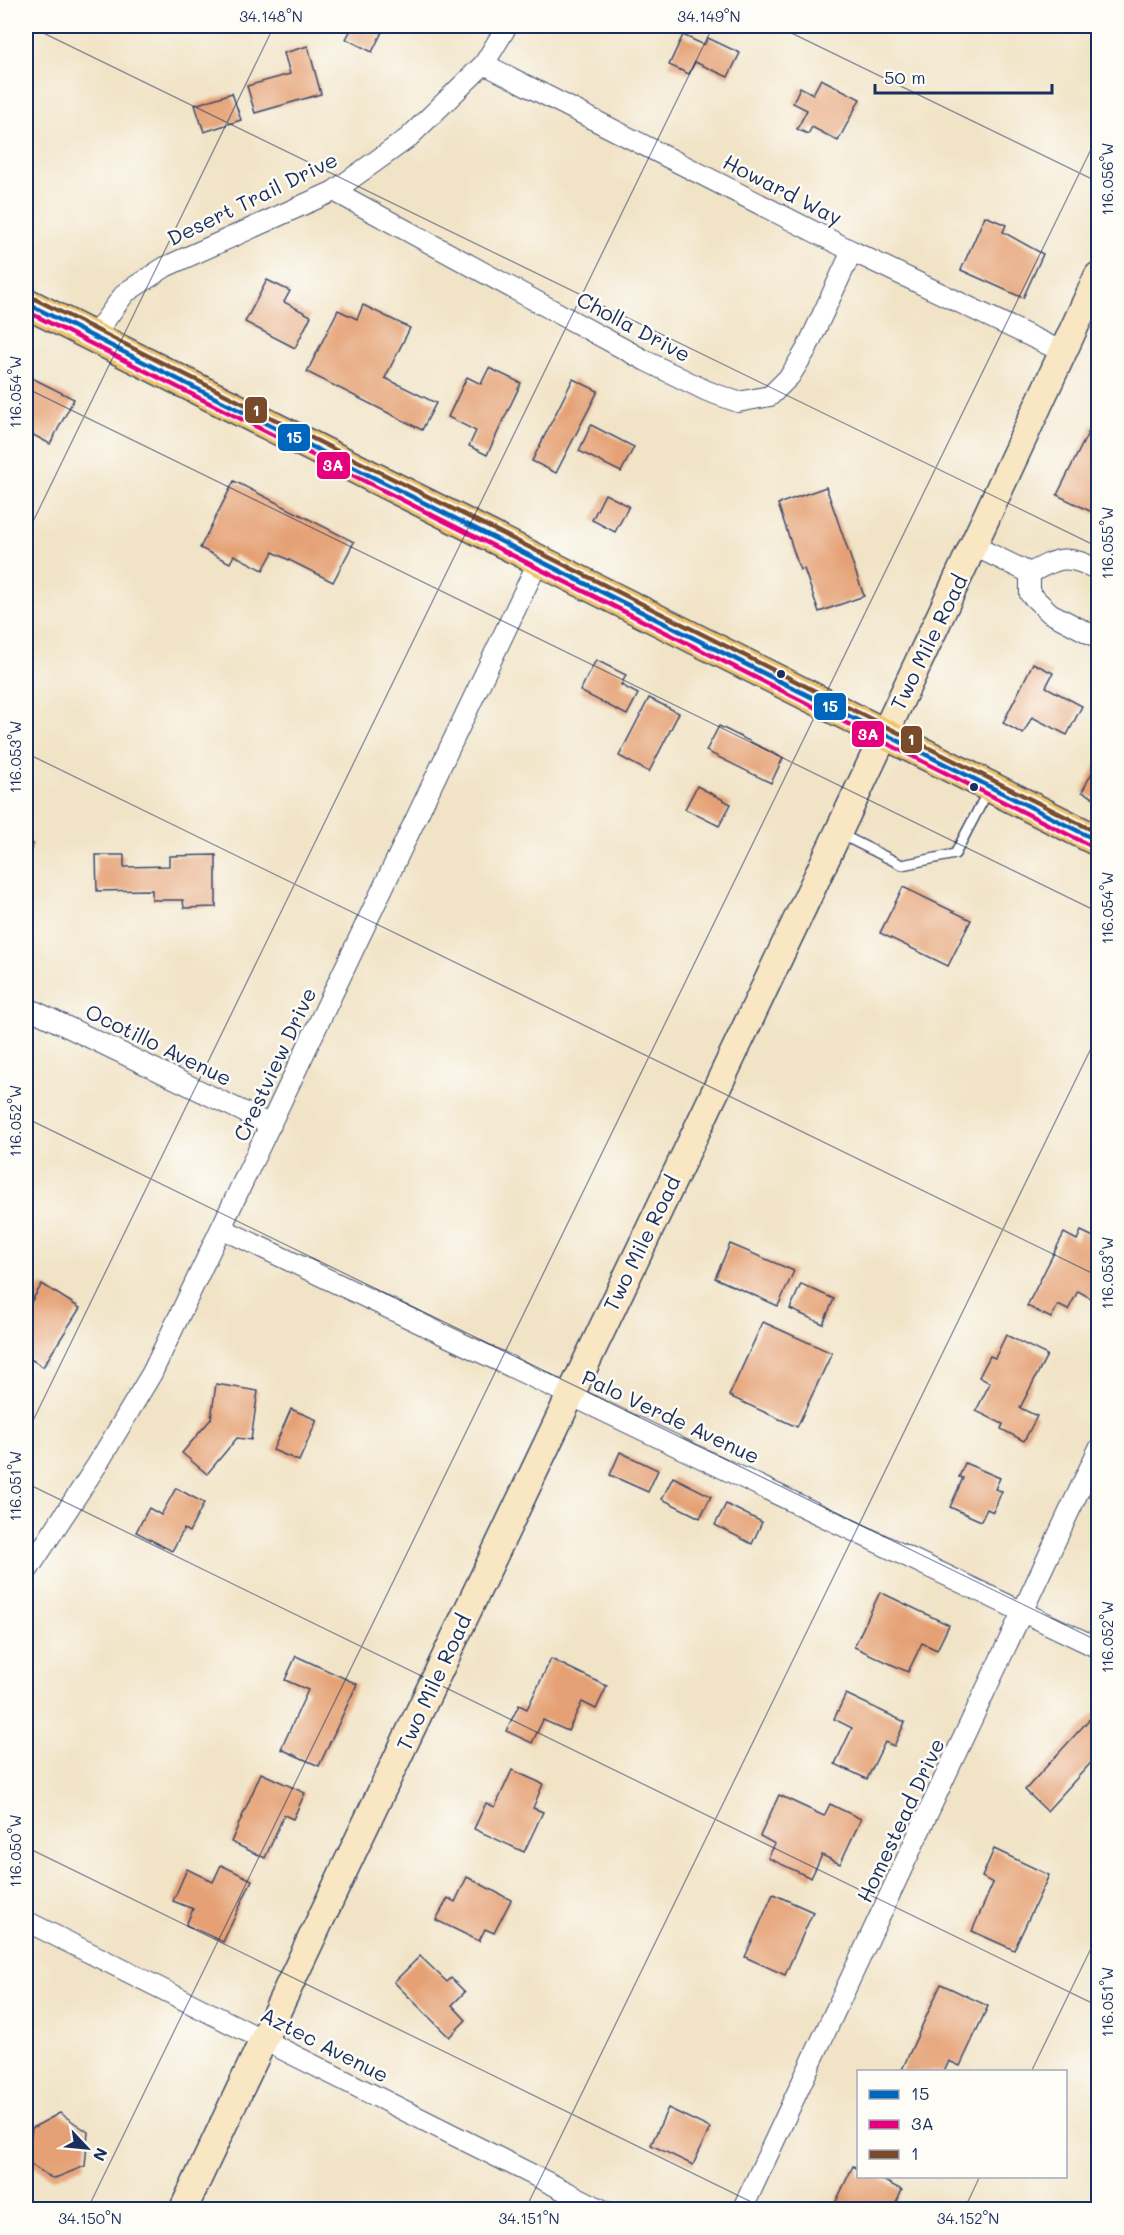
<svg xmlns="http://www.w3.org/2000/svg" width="1124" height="2235" viewBox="0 0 1124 2235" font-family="Mali,sans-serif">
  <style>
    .building { fill: #e5a175 }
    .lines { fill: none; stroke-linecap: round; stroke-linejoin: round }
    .lane-casing { stroke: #3b4a6e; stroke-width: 12 }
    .street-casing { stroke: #3b4a6e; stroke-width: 22 }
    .secondary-casing { stroke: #3b4a6e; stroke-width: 30 }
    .primary-casing { stroke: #3b4a6e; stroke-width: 33 }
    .lane { stroke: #fff; stroke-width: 9 }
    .street { stroke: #fff; stroke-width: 20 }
    .secondary { stroke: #f9e7c3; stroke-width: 27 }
    .primary { stroke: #f1c369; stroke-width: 30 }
    .bus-1-casing { stroke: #fdfcf7; stroke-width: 9 }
    .bus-2-casing { stroke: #fdfcf7; stroke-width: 9 }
    .bus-3-casing { stroke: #fdfcf7; stroke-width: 9 }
    .bus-1 { stroke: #0065bd; stroke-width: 4.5 }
    .bus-2 { stroke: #e5007d; stroke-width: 4.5 }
    .bus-3 { stroke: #7a4b2a; stroke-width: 4.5 }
    .ticks { fill: none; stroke: #1b2f5e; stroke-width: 1.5; stroke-opacity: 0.45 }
    .bus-dot { fill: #1b2f5e; stroke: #fdfcf7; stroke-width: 2 }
    .labels { text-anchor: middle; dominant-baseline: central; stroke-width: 5; stroke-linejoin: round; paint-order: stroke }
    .street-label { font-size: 21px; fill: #1b2f5e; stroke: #fdfcf7 }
    .line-badge { stroke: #fdfcf7; stroke-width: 2 }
    .badge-label { font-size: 16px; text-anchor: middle; font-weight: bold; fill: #fff }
    .neatline { fill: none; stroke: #1b2f5e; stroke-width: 2 }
    .ticks-label { font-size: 15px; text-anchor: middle; fill: #1b2f5e }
  </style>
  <rect width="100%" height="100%" fill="#fdfcf7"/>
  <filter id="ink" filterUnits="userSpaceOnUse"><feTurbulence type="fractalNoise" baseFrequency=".0167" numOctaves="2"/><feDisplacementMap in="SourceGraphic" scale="12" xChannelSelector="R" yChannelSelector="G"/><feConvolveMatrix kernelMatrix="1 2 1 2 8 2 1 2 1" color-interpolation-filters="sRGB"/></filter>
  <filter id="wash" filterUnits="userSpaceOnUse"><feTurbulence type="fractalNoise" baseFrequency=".008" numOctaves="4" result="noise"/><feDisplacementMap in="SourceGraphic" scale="24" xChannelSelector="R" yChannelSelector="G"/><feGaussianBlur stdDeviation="1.35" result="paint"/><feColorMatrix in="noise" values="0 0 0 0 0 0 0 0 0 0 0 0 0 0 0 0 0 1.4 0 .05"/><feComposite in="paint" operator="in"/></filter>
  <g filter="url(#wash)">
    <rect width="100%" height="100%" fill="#f1e3c6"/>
    <g id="blocks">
      <!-- building -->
      <g class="building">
        <polygon points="353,26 385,26 372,52 346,39"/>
        <polygon points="683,35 704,45 708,38 740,53 728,77 695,62 689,74 669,65"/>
        <polygon points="308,46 321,94 255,113 247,86 290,74 284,53"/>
        <polygon points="821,79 860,99 838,141 812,127 808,134 797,129 807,110 793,103 800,87 813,94"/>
        <polygon points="232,93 241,120 204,132 195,105"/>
        <polygon points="985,216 1006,225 1003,232 1043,254 1023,298 961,270"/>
        <polygon points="267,280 290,291 284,302 311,316 295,348 245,322"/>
        <polygon points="363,305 410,328 385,378 436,403 422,430 307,372 338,310 357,319"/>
        <polygon points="489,368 521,383 487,455 469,446 476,431 448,417 467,377 481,384"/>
        <polygon points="26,375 74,399 50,444 26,431"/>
        <polygon points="573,379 598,391 556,473 532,461"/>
        <polygon points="1093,423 1098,425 1098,439 1095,447 1098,448 1098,515 1057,495"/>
        <polygon points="591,425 634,447 621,472 579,451"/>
        <polygon points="234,481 354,542 333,582 273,552 263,570 234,555 230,563 200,548"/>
        <polygon points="826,487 864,596 819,612 804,569 800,570 778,504"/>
        <polygon points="605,494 629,506 615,532 592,520"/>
        <polygon points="596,660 626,675 621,685 638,694 627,715 580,691"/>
        <polygon points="1033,663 1053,673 1046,687 1082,706 1067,735 1032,717 1023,734 1003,723"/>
        <polygon points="649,698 679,713 649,772 619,756"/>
        <polygon points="719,726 783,758 771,783 706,751"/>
        <polygon points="1098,761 1098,800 1082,792"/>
        <polygon points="697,786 731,804 719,826 685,809"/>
        <polygon points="26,841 33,844 26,861"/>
        <polygon points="96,855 124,855 124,867 169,866 169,856 216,855 216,907 184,908 183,900 152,900 152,890 97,891"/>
        <polygon points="903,887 971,920 948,966 880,933"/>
        <polygon points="1081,1231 1098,1239 1098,1292 1094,1300 1078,1291 1068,1310 1058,1305 1051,1318 1027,1306 1064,1233 1077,1240"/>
        <polygon points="730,1244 794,1271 778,1306 715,1278"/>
        <polygon points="42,1284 80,1308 43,1367 26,1356 26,1310"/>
        <polygon points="801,1284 834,1299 823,1324 790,1309"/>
        <polygon points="763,1322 832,1353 797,1427 729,1396"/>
        <polygon points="1006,1335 1047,1355 1020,1408 1037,1416 1024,1441 1001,1429 1003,1424 976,1411 990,1383 979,1377 990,1356 995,1358"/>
        <polygon points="216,1384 258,1391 251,1440 237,1438 207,1474 182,1453 211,1419"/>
        <polygon points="291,1409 317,1420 299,1461 273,1450"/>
        <polygon points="620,1452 658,1470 648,1492 610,1475"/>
        <polygon points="965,1463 1000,1478 995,1489 1002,1491 993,1512 987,1509 981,1521 950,1507 963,1478 959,1477"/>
        <polygon points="673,1477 711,1496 700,1518 662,1499"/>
        <polygon points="176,1488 204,1503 189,1532 184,1529 172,1551 136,1532 149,1508 161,1515"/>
        <polygon points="726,1504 762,1522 752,1544 715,1525"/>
        <polygon points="880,1592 949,1625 937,1650 922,1643 908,1672 854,1647"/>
        <polygon points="296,1656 357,1684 319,1766 281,1749 308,1690 285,1680"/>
        <polygon points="551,1659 607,1686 596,1709 582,1702 568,1731 543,1720 532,1743 506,1731 519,1705 527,1709"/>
        <polygon points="846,1694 905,1722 894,1746 885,1742 867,1779 835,1764 852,1728 834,1719"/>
        <polygon points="1096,1712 1098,1755 1047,1811 1025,1790"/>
        <polygon points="512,1770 543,1784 533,1808 543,1812 524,1852 474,1829 486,1803 495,1807"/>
        <polygon points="261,1773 305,1793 293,1819 284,1815 265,1858 231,1842"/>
        <polygon points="779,1795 824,1816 830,1804 861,1819 840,1864 822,1855 811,1878 768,1858 775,1844 760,1836"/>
        <polygon points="994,1849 1049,1875 1014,1950 972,1931 993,1883 982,1877"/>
        <polygon points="221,1865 252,1880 223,1942 186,1925 193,1909 173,1901 187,1869 213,1882"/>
        <polygon points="467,1877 511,1900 494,1933 485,1929 479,1941 436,1920 448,1898 455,1902"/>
        <polygon points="773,1894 813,1912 785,1975 745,1957"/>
        <polygon points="420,1956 447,1982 451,1978 465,1992 452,2005 466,2020 449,2037 394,1982"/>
        <polygon points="941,1984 988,2006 960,2066 949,2061 944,2072 901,2072"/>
        <polygon points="668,2108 710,2128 693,2165 651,2145"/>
        <polygon points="60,2113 88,2132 85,2166 53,2179 27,2162 32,2128"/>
        <polygon points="853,2166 858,2169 858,2176 875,2176 902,2190 893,2210 832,2210"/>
      </g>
    </g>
  </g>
  <g filter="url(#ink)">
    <use href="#blocks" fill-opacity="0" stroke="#3b4a6e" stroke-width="1.5"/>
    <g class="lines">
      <!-- lane casing -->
      <g class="lane-casing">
        <polyline id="lane" points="840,834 902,865 955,854 989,789"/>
      </g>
      <!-- street casing -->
      <g class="street-casing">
        <g id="street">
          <polyline points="484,64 852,251 1063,352"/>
          <polyline points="334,191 646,361 707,391 738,402 770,396 790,376 806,350 852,251"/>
          <polyline points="93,337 125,293 165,267 334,191 408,138 484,64 507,26"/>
          <polyline points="974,546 1030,573"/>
          <polyline points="1030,573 1030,594 1050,613 1098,638"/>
          <path d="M1030,573C1060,557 1067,554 1098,570"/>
          <polyline points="26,1007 271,1125"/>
          <polyline points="223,1229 1098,1648"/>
          <polyline points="26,1573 97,1465 152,1373 538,562"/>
          <polyline points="26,1921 603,2210"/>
          <polyline points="742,2210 1098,1450"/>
        </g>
      </g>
      <!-- secondary casing -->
      <g class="secondary-casing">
        <path id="secondary" d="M183,2210C487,1564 800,924 1098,276"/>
      </g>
      <!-- primary casing -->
      <g class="primary-casing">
        <polyline id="primary" points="26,303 1098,841"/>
      </g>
      <!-- lane -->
      <use href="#lane" class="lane"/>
      <!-- street -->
      <use href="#street" class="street"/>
      <!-- secondary -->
      <use href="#secondary" class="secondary"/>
      <!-- primary -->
      <use href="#primary" class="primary"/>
      <!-- bus-1 casing -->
      <g class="bus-1-casing">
        <polyline id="bus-1" points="26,303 1098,841"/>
      </g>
      <!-- bus-2 casing -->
      <g class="bus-2-casing">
        <polyline id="bus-2" points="26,311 1095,848"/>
      </g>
      <!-- bus-3 casing -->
      <g class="bus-3-casing">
        <polyline id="bus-3" points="29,296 1098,833"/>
      </g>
      <!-- bus-1 -->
      <use href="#bus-1" class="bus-1"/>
      <!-- bus-2 -->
      <use href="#bus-2" class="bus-2"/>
      <!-- bus-3 -->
      <use href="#bus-3" class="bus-3"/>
    </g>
  </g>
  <!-- ticks -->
  <path class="ticks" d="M29,26L1098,547M777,26L1098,182M26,388L1098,912M26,536L274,26M26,753L1098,1276M26,1118L1098,1641M26,1435L713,26M26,1483L1098,2006M26,1847L768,2210M1031,2072L1098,1934M87,2210L1098,135M525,2210L1098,1034M964,2210L980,2176"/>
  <!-- markers -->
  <g class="bus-dot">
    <circle cx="781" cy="674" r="5"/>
    <circle cx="974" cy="787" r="5"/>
  </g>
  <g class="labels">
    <!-- street labels -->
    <g class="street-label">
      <text transform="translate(783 189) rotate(27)">Howard Way</text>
      <text transform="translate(252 198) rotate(-26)">Desert Trail Drive</text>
      <text transform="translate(634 326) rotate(28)">Cholla Drive</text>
      <text transform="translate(928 642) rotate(-64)">Two Mile Road</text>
      <text transform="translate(159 1044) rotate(26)">Ocotillo Avenue</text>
      <text transform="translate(274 1064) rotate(-65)">Crestview Drive</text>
      <text transform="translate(641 1243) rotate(-64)">Two Mile Road</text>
      <text transform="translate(671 1416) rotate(25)">Palo Verde Avenue</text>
      <text transform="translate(433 1682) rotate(-65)">Two Mile Road</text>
      <text transform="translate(900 1820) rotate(-65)">Homestead Drive</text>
      <text transform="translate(325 2044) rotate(27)">Aztec Avenue</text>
    </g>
  </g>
  <g class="line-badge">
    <rect x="244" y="396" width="24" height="28" rx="6" fill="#7a4b2a"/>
    <rect x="277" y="423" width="34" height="29" rx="6" fill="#0065bd"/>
    <rect x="316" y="451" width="35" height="29" rx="6" fill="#e5007d"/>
    <rect x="813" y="692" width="34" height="29" rx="6" fill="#0065bd"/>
    <rect x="851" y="720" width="34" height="28" rx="6" fill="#e5007d"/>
    <rect x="900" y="725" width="23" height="29" rx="6" fill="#7a4b2a"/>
  </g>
  <g class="badge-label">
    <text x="256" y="416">1</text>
    <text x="294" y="443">15</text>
    <text x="333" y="471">3A</text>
    <text x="830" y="712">15</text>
    <text x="868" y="740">3A</text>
    <text x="911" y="745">1</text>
  </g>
  <!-- margin -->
  <rect width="1124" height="2235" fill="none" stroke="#fdfcf7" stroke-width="66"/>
  <!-- legend -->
  <rect x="857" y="2070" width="210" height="108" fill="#fdfcf7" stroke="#a3aaba" stroke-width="1.5"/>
  <rect x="869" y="2090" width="30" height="9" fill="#0065bd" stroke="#a3aaba" stroke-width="1.5"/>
  <text x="911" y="2100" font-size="18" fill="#1b2f5e">15</text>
  <rect x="869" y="2120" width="30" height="9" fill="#e5007d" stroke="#a3aaba" stroke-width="1.5"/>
  <text x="911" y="2130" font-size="18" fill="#1b2f5e">3A</text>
  <rect x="869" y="2150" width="30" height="9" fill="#7a4b2a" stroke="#a3aaba" stroke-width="1.5"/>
  <text x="911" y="2160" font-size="18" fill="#1b2f5e">1</text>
  <!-- north arrow -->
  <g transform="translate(87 2148) rotate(116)" stroke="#fdfcf7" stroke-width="4.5" paint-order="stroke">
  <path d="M0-4.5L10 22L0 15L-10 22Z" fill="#1b2f5e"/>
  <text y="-9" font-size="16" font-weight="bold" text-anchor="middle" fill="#1b2f5e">N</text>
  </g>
  <!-- scale -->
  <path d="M875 84v9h177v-9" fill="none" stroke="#1b2f5e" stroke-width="3"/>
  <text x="884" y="84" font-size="18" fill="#1b2f5e" stroke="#fdfcf7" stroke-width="4.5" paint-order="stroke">50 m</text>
  <rect x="33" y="33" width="1058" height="2169" class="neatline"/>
  <g class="ticks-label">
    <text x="271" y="22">34.148°N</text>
    <text x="709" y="22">34.149°N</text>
    <text transform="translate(1108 179) rotate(-90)" y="5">116.056°W</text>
    <text transform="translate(16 392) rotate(-90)" y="5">116.054°W</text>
    <text transform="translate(1108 543) rotate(-90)" y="5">116.055°W</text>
    <text transform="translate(16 757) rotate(-90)" y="5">116.053°W</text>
    <text transform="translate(1108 908) rotate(-90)" y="5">116.054°W</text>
    <text transform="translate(16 1121) rotate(-90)" y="5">116.052°W</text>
    <text transform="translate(1108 1273) rotate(-90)" y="5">116.053°W</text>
    <text transform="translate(16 1486) rotate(-90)" y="5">116.051°W</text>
    <text transform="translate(1108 1637) rotate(-90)" y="5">116.052°W</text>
    <text transform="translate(16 1851) rotate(-90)" y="5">116.050°W</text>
    <text transform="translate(1108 2002) rotate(-90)" y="5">116.051°W</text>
    <text x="90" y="2224">34.150°N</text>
    <text x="529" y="2224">34.151°N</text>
    <text x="968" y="2224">34.152°N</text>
  </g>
</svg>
